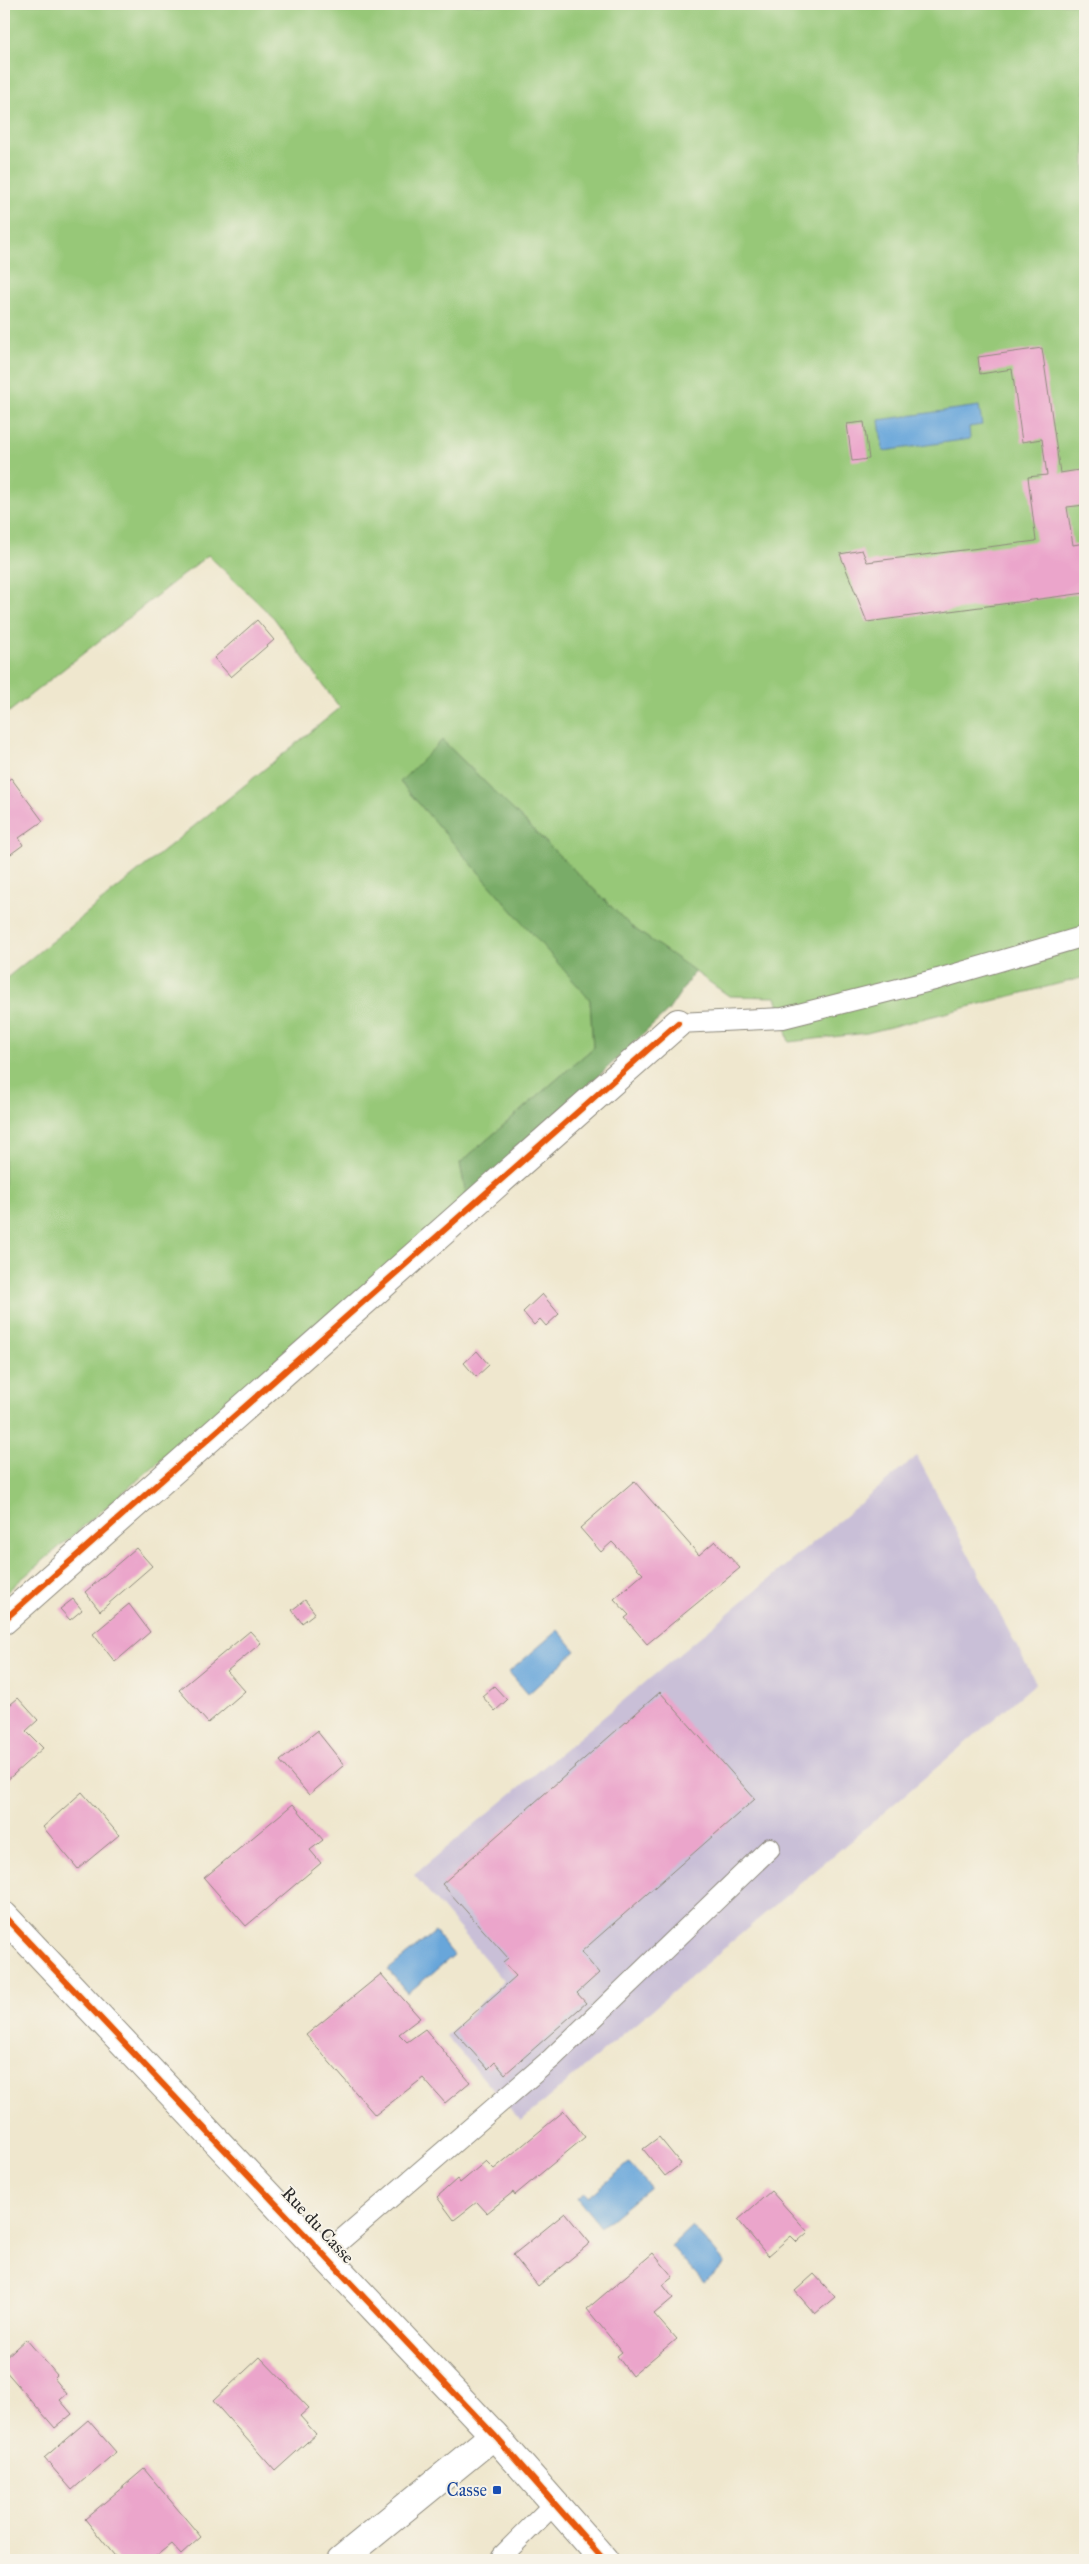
<svg xmlns="http://www.w3.org/2000/svg" width="1089" height="2564" viewBox="0 0 1089 2564" font-family="'IM FELL Great Primer',serif">
  <style>
    .industrial { fill: #c9bfd7 }
    .green { fill: #97c878; stroke: #617a52 }
    .forest { fill: #79ac68; stroke: #526c4a }
    .water { fill: #67a6da; stroke: #496882 }
    .building { fill: #eba5cb }
    .lines { fill: none; stroke-linecap: round; stroke-linejoin: round }
    .lane-casing { stroke: #8d897c; stroke-width: 22 }
    .street-casing { stroke: #8d897c; stroke-width: 30 }
    .lane { stroke: #fff; stroke-width: 20 }
    .street { stroke: #fff; stroke-width: 28 }
    .cycleway-casing { stroke: #f7f3e8; stroke-width: 9 }
    .cycleway { stroke: #e8590c; stroke-width: 6 }
    .transit-dot { fill: #1a4fb4; stroke: #f7f3e8; stroke-width: 2 }
    .labels { text-anchor: middle; dominant-baseline: central; stroke-width: 4; stroke-linejoin: round; paint-order: stroke }
    .street-label { font-size: 18px; fill: #2b2b2b; stroke: #f7f3e8 }
    .transit-label { font-size: 18px; fill: #164399; stroke: #f7f3e8; text-anchor: end }
  </style>
  <rect width="100%" height="100%" fill="#f7f3e8"/>
  <filter id="ink" filterUnits="userSpaceOnUse"><feTurbulence type="fractalNoise" baseFrequency=".02" numOctaves="2"/><feDisplacementMap in="SourceGraphic" scale="10" xChannelSelector="R" yChannelSelector="G"/><feConvolveMatrix kernelMatrix="1 2 1 2 8 2 1 2 1" color-interpolation-filters="sRGB"/></filter>
  <filter id="wash" filterUnits="userSpaceOnUse"><feTurbulence type="fractalNoise" baseFrequency=".0096" numOctaves="4" result="noise"/><feDisplacementMap in="SourceGraphic" scale="20" xChannelSelector="R" yChannelSelector="G"/><feGaussianBlur stdDeviation="1.12" result="paint"/><feColorMatrix in="noise" values="0 0 0 0 0 0 0 0 0 0 0 0 0 0 0 0 0 1.4 0 .05"/><feComposite in="paint" operator="in"/></filter>
  <g filter="url(#wash)">
    <rect width="100%" height="100%" fill="#efe7ce"/>
    <!-- industrial -->
    <polygon class="industrial" points="917,1456 1036,1683 521,2121 446,2036 504,1981 414,1875"/>
    <!-- green -->
    <polygon class="green" points="4,4 1085,4 1085,977 867,1033 789,1042 776,997 729,996 632,927 442,740 400,782 590,999 593,1048 460,1163 467,1199 4,1594 4,980 340,708 274,618 208,555 4,716"/>
    <!-- forest -->
    <polygon class="forest" points="442,740 632,927 695,971 668,1011 467,1199 460,1163 593,1048 590,1000 400,782"/>
    <!-- water -->
    <g class="water">
      <polygon points="979,406 982,425 969,427 970,439 883,451 879,420"/>
      <polygon points="558,1630 576,1651 528,1694 509,1672"/>
      <polygon points="435,1932 454,1955 408,1993 388,1970"/>
      <polygon points="629,2163 650,2187 601,2227 577,2198 584,2193 589,2197"/>
      <polygon points="692,2226 725,2263 704,2283 671,2246"/>
    </g>
    <g id="blocks">
      <!-- building -->
      <g class="building">
        <polygon points="1042,348 1060,473 1085,469 1085,505 1067,507 1073,545 1085,543 1085,593 867,622 840,554 862,550 867,562 1036,541 1028,477 1047,475 1042,439 1022,442 1012,369 980,374 978,357"/>
        <polygon points="864,422 869,459 852,461 847,424"/>
        <polygon points="257,620 274,640 231,677 214,658"/>
        <polygon points="11,778 43,821 19,838 23,845 4,859 4,783"/>
        <polygon points="542,1294 559,1314 546,1326 540,1319 534,1325 523,1312"/>
        <polygon points="477,1351 489,1365 476,1377 464,1363"/>
        <polygon points="634,1481 699,1555 715,1541 740,1568 647,1644 625,1618 629,1615 614,1599 643,1574 612,1542 601,1552 580,1528"/>
        <polygon points="136,1548 152,1566 100,1611 85,1592"/>
        <polygon points="73,1599 82,1610 70,1620 60,1609"/>
        <polygon points="305,1600 315,1613 302,1623 292,1610"/>
        <polygon points="129,1604 150,1632 115,1662 93,1634"/>
        <polygon points="250,1631 261,1643 227,1671 245,1691 208,1723 179,1690"/>
        <polygon points="494,1686 507,1700 495,1711 482,1696"/>
        <polygon points="660,1692 755,1799 581,1952 599,1973 577,1993 586,2003 505,2074 495,2062 488,2069 454,2031 516,1976 503,1962 508,1958 442,1884"/>
        <polygon points="18,1698 38,1720 26,1731 43,1748 4,1783 4,1710"/>
        <polygon points="317,1731 344,1765 309,1795 280,1761"/>
        <polygon points="82,1792 119,1835 78,1869 43,1827"/>
        <polygon points="293,1804 323,1840 310,1850 321,1863 246,1926 204,1878"/>
        <polygon points="381,1974 420,2018 399,2034 407,2042 425,2029 470,2082 445,2103 423,2078 375,2115 306,2035"/>
        <polygon points="564,2111 585,2137 515,2195 513,2192 487,2213 477,2202 454,2220 437,2197 457,2179 460,2183 486,2161 494,2169"/>
        <polygon points="659,2137 681,2164 665,2176 643,2149"/>
        <polygon points="771,2191 808,2232 797,2242 791,2236 768,2256 738,2220"/>
        <polygon points="565,2213 590,2243 538,2286 513,2255"/>
        <polygon points="653,2253 673,2277 663,2285 673,2298 654,2314 676,2339 632,2376 617,2356 622,2352 587,2309"/>
        <polygon points="814,2274 835,2297 815,2314 795,2291"/>
        <polygon points="26,2339 57,2375 54,2378 67,2394 60,2400 72,2414 55,2428 4,2369 4,2359"/>
        <polygon points="260,2357 309,2408 300,2416 316,2434 275,2471 213,2401"/>
        <polygon points="88,2420 116,2452 72,2490 44,2458"/>
        <polygon points="144,2469 201,2537 181,2555 171,2544 151,2560 118,2560 85,2519"/>
      </g>
    </g>
  </g>
  <g filter="url(#ink)">
    <use href="#blocks" fill-opacity="0" stroke="#8d897c" stroke-width="1"/>
    <g class="lines">
      <!-- lane casing -->
      <g class="lane-casing">
        <g id="lane">
          <polyline points="678,1023 783,1018 938,979 1085,936"/>
          <polyline points="325,2254 552,2058 770,1848"/>
          <polyline points="502,2556 554,2504"/>
        </g>
      </g>
      <!-- street casing -->
      <g class="street-casing">
        <g id="street">
          <polyline points="4,1620 678,1023"/>
          <polyline points="4,1916 494,2435 604,2560"/>
          <polyline points="341,2560 494,2435"/>
        </g>
      </g>
      <!-- lane -->
      <use href="#lane" class="lane"/>
      <!-- street -->
      <use href="#street" class="street"/>
      <!-- cycleway casing -->
      <g class="cycleway-casing">
        <g id="cycleway">
          <polyline points="4,1620 678,1023"/>
          <polyline points="4,1916 494,2435 604,2560"/>
        </g>
      </g>
      <!-- cycleway -->
      <use href="#cycleway" class="cycleway"/>
    </g>
  </g>
  <!-- markers -->
  <rect class="transit-dot" x="492" y="2485" width="10" height="10" rx="2.5"/>
  <g class="labels">
    <!-- street labels -->
    <g class="street-label">
      <text transform="translate(318 2225) rotate(47)">Rue du Casse</text>
    </g>
    <!-- transit labels -->
    <g class="transit-label">
      <text x="487" y="2490">Casse</text>
    </g>
  </g>
  <!-- margin -->
  <rect width="1089" height="2564" fill="none" stroke="#f7f3e8" stroke-width="20"/>
</svg>
